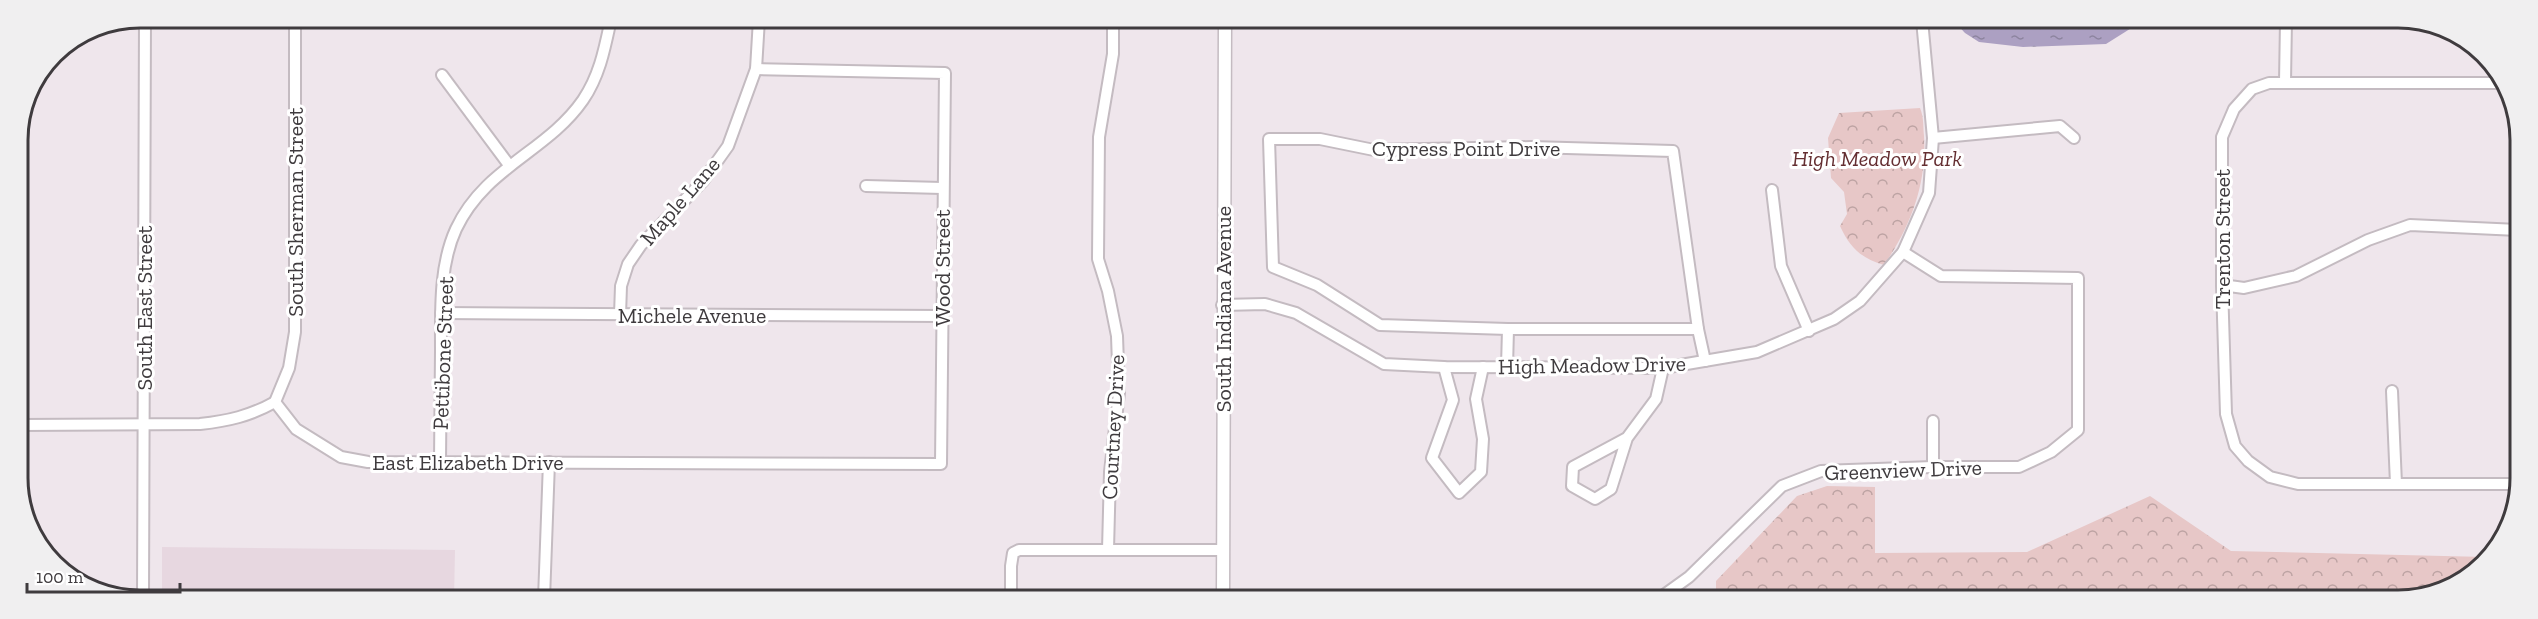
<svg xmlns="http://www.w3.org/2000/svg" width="2538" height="619" viewBox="0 0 2538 619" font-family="'Zilla Slab',serif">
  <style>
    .built { fill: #e7d7e0 }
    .forest { fill: url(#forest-crowns) }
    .water { fill: url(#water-ripples) }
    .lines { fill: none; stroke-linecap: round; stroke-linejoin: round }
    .minor-casing { stroke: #c4bbc1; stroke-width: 14 }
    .major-casing { stroke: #c4bbc1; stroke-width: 15 }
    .minor { stroke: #fff; stroke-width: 10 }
    .major { stroke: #fff; stroke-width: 12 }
    .labels { text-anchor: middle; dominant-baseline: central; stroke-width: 6; stroke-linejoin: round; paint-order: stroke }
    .street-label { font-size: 22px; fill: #3f3b3e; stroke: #fff }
    .park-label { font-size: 22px; font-style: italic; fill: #642e31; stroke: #fff }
    .rim { fill: none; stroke: #3f3b3e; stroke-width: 3 }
  </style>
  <defs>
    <pattern id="forest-crowns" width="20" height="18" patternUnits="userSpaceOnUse" patternTransform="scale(1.5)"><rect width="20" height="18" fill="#e7c7c7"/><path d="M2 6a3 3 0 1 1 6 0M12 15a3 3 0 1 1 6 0" fill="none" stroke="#bda3a3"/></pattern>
    <pattern id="water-ripples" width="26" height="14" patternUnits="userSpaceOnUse" patternTransform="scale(1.5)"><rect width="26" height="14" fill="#aca0c2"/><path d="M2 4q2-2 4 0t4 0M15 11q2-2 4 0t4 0" fill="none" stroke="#8d849f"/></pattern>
  </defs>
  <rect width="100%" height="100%" fill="#efe6ec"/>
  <!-- built -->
  <polygon class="built" points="162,547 455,550 454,599 162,599"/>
  <!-- forest -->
  <g class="forest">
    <path d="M1920,108C1924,117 1923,127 1924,136C1927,183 1911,226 1884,265C1861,258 1850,248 1840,226L1847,214L1844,192L1831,178L1828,138L1839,113Z"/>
    <polygon points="1827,486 1875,487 1875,553 2027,552 2150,496 2231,551 2486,557 2478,571 2405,601 1716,600 1716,581 1797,496"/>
  </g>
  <!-- water -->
  <polygon class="water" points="1953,20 2133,20 2133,27 2106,44 2023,47 1979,42 1965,33"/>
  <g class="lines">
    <!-- minor casing -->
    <g class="minor-casing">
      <g id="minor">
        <polyline points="442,75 509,165"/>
        <polyline points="2285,82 2286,20"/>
        <polyline points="2500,83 2269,83 2252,89 2234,109 2222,137 2222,285 2226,414 2235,446 2248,461 2270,477 2298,484 2518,484"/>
        <polyline points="1933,138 2060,126 2074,138"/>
        <polygon points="1269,139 1320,139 1374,150 1531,147 1673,151 1698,329 1508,329 1380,325 1317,285 1273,267"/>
        <polyline points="866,186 942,188"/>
        <polyline points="1772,190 1781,266 1809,331"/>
        <polyline points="2222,285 2244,288 2296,276 2368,240 2410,225 2518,230"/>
        <polyline points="1222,305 1265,304 1296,313 1384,364 1444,367 1663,368 1757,352 1834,319 1860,301 1903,252 1929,193 1933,138 1922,20"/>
        <polyline points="441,313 942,316"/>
        <polyline points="620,315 621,286 628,264 641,245 703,181 728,146 756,69 759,19"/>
        <polyline points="1698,329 1705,361"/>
        <polyline points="1444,367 1453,400 1432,458 1459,493 1481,472 1483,439 1476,399 1483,367"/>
        <polyline points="1507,367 1508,329"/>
        <polyline points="2392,391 2396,484"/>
        <polyline points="275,402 296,429 341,457 368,462 941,464 945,73 756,69"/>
        <polyline points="275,402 289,368 295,332 295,18"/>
        <polyline points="1933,421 1933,467"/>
        <path d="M20,425L200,424C228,421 250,416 275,402"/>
        <polyline points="1627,438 1611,489 1595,499 1572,486 1573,467 1627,438 1656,399 1663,368"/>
        <path d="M440,461C440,424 441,388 441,351C441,311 439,266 456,229C485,167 547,152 583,100C600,75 605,47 611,19"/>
        <polyline points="1108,550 1110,472 1119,393 1117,336 1108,291 1098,259 1099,137 1113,54 1113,19"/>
        <polyline points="143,599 145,18"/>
        <polyline points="544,599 549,462"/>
        <polyline points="1011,599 1011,566 1013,553 1019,550 1223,550"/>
        <polyline points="1657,600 1689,577 1782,486 1821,471 1933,467 2019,467 2051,452 2078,430 2078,278 1941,276 1903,252"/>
      </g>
    </g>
    <!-- major casing -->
    <g class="major-casing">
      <polyline id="major" points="1223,600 1225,19"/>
    </g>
    <!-- minor -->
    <use href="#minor" class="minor"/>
    <!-- major -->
    <use href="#major" class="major"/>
  </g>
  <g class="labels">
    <!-- street labels -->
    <g class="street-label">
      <text x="1466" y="148">Cypress Point Drive</text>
      <text transform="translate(680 201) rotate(-49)">Maple Lane</text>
      <text transform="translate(295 212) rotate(-90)">South Sherman Street</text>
      <text transform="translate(2222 239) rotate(-90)">Trenton Street</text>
      <text transform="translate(942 268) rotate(-90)">Wood Street</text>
      <text transform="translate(144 308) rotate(-90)">South East Street</text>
      <text transform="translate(1223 309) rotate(-90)">South Indiana Avenue</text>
      <text x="692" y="315">Michele Avenue</text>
      <text transform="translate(443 353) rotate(-88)">Pettibone Street</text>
      <text transform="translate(1592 365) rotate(-1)">High Meadow Drive</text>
      <text transform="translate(1113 427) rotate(-87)">Courtney Drive</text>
      <text x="468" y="462">East Elizabeth Drive</text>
      <text transform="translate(1903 470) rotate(-2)">Greenview Drive</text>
    </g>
    <!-- park labels -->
    <g class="park-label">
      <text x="1877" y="158">High Meadow Park</text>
    </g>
  </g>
  <!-- crop -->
  <path d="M0 0H2538V619H0ZM140 28H2398A112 112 0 0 1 2510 140V478A112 112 0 0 1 2398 590H140A112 112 0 0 1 28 478V140A112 112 0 0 1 140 28Z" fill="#f0eff0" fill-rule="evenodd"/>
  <path class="rim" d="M140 28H2398A112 112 0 0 1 2510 140V478A112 112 0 0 1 2398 590H140A112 112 0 0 1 28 478V140A112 112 0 0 1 140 28Z"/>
  <!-- scale -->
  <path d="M27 583v9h153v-9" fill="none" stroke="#3f3b3e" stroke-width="3"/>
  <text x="36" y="583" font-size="18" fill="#3f3b3e" stroke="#ffffff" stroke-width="4.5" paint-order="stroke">100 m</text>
</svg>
